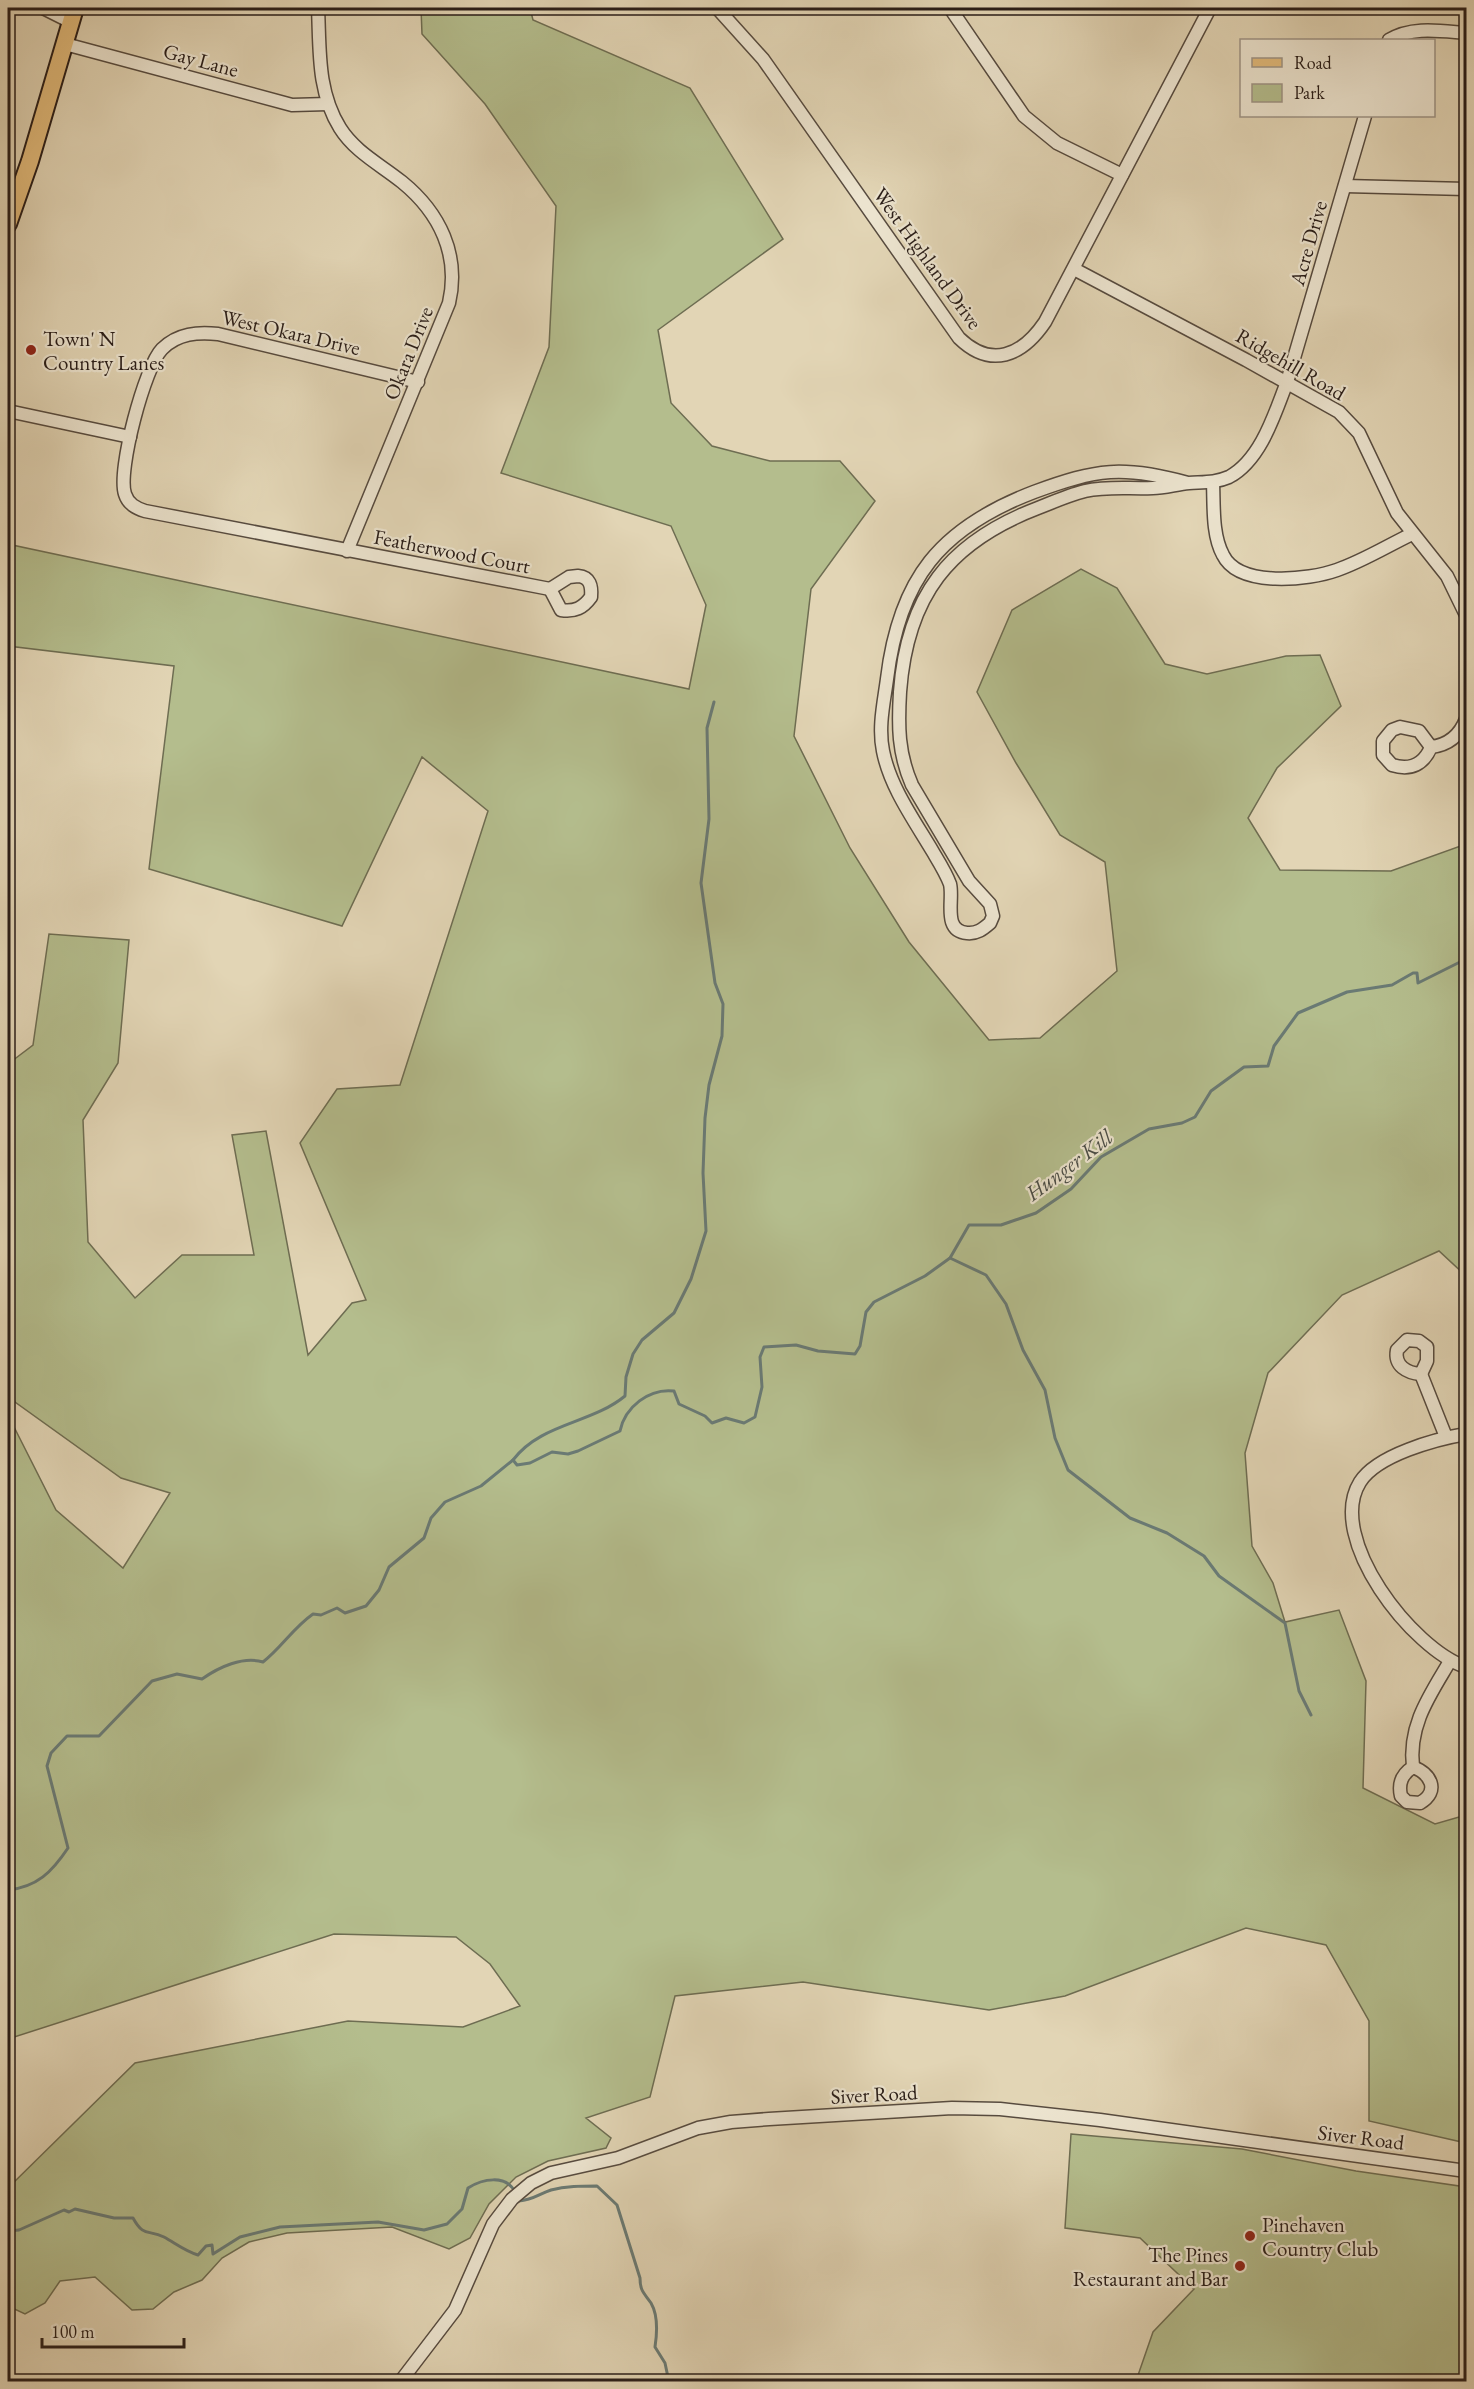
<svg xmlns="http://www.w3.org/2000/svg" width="1474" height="2389" viewBox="0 0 1474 2389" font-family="'EB Garamond',serif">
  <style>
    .green { fill: #b4bd8d; stroke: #6e6d52; stroke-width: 1.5 }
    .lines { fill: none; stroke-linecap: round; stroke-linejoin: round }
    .stream { stroke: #6a7a74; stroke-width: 3 }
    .minor-casing { stroke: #574b3f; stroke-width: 15 }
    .major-casing { stroke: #291d18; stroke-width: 20 }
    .minor { stroke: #ece4cf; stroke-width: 12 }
    .major { stroke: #e1ba7a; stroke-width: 16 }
    .poi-dot { fill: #8f2418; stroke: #ece4cf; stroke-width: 2 }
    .labels { text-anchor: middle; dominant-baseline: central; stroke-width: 4.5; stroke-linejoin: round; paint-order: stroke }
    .street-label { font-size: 21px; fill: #291d18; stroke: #ece4cf }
    .poi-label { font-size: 21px; fill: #291d18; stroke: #ece4cf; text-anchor: start }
    .water-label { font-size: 22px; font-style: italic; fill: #494c46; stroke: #ece4cf }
  </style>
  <rect width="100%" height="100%" fill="#e2d5b5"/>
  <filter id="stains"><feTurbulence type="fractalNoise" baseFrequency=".00333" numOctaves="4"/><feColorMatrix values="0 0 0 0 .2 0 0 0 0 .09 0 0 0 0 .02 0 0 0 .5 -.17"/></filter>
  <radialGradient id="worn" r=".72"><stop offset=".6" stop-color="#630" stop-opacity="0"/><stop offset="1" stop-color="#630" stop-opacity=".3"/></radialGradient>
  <!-- green -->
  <g class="green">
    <polygon points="421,8 530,8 533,20 690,88 783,239 658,330 671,403 712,446 770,461 840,461 875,501 811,589 794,736 850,848 909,942 989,1040 1040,1038 1117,971 1105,862 1060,835 1016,763 977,692 1012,610 1081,569 1117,588 1165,664 1207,674 1286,656 1320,655 1341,706 1277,768 1248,818 1280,870 1391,871 1466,844 1466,1276 1439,1251 1342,1295 1268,1373 1245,1453 1252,1546 1273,1583 1285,1622 1339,1610 1366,1681 1363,1788 1435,1824 1466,1815 1466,2143 1369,2121 1369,2021 1326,1945 1246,1928 1065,1996 989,2010 803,1982 675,1996 650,2097 586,2118 611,2138 606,2148 548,2161 516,2177 489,2204 470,2238 449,2249 392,2227 287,2233 249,2242 222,2258 202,2280 174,2292 153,2309 132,2310 95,2277 60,2281 45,2303 25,2314 8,2306 8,2188 135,2063 348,2021 463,2027 520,2006 490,1964 456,1937 334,1934 8,2039 8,1415 56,1510 123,1568 170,1493 121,1478 15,1402 8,1383 8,1064 33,1045 49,934 129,940 118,1063 83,1120 88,1242 135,1298 182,1255 254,1255 232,1135 266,1131 308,1355 352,1303 366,1300 300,1143 337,1089 400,1085 488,811 422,757 342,926 149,869 174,666 8,646 8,576 12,545 689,689 706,605 671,526 501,473 549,347 556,206 485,104 422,34"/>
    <polygon points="1071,2134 1242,2149 1356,2171 1466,2187 1466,2381 1136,2381 1153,2332 1194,2289 1140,2238 1065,2228"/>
  </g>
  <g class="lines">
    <!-- stream -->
    <g class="stream">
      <polyline points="950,1258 986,1275 1006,1304 1023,1350 1045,1390 1055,1438 1068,1470 1130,1518 1167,1533 1204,1556 1219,1576 1285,1623 1299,1691 1311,1715"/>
      <path d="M513,1460C541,1423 591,1424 625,1396L626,1377L633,1354L642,1340L674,1313L691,1279L706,1231L703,1173L705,1118L709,1085L722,1036L723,1004L715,983L701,883L709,819L707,728L714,702"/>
      <path d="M8,1890C37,1887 52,1872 68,1848L47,1766L51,1753L67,1736H99L152,1681L177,1674L202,1679C219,1667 243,1656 263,1662C282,1647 293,1628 313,1614L321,1615L337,1608L345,1613L366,1606L379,1590L389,1567L424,1538L431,1518L445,1502L481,1486L513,1460L517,1465L530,1463L552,1452L568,1454L578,1451L620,1431C625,1407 649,1388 674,1391L679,1404L705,1416L712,1423L726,1418L744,1423L755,1417L762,1387L760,1357L764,1347L796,1345L818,1351L855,1354L860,1346L866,1312L874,1302L925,1276L950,1258L969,1225H1001L1036,1213L1071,1189L1101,1157L1149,1129L1182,1123L1195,1117L1211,1091L1244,1067L1268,1066L1274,1046L1298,1013L1347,992L1392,985L1413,973H1417L1418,983L1466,959"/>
      <path d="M518,2198L519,2201C533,2200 539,2194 551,2190C566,2186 581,2186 597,2186L617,2205L640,2278C640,2291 644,2293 651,2303C658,2315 657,2334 655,2347L665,2363L669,2382"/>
      <path d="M8,2231L19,2230L64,2210L69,2212L75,2209L114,2218H133C144,2238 148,2229 164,2237C175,2243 185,2251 198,2255L206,2246L212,2245L213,2254L240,2237L280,2227L378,2222L424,2230L447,2224L462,2209L468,2188C482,2179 506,2174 515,2192"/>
    </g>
    <!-- minor casing -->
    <g class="minor-casing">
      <g id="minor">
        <polyline points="43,8 71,22"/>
        <path d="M318,8C320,50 317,91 340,128C355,152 381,165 402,182C440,213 460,255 449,303L347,551"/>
        <path d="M717,8L763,59L959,338C991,369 1022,356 1045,322L1210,8"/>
        <polyline points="950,8 1024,116 1057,143 1122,175"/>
        <path d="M1389,40C1412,26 1440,31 1466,33"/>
        <polyline points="65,44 292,105 328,104"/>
        <polyline points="1345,186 1466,189"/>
        <polyline points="1074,269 1246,360 1339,412 1359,433 1397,513 1447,576 1466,615"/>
        <path d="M418,382L218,334C198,332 178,333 162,349C145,366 117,471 125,494C128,504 136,508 145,511L550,589"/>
        <polyline points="8,411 130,437"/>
        <path d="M1188,483C1122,465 1097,469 1034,492C940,528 899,579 887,679C884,702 878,727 883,751C890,787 914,820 933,852C939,862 946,873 950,884C954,900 942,931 967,933C977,934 983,929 990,923L993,916L990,904L969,881L912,785C898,753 898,726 900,692C907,596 949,542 1038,508C1053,502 1069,495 1085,491C1108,486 1129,489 1153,488C1165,488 1177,484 1189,483C1204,482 1215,483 1229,477C1261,460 1275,413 1287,382L1365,116"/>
        <path d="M1213,483C1214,506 1212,535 1223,555C1239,588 1309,580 1337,570C1363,561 1387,546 1412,534"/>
        <path d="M578,576C590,577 592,586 591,597C583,608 575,612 561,610L550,589L569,577Z"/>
        <path d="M1400,727L1419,731L1431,747C1424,764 1411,771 1392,765L1383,755V741L1392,730Z"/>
        <path d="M1431,747C1448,745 1460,735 1466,719"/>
        <path d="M1407,1340L1419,1341L1427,1347V1361L1421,1374C1407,1373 1394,1366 1397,1350Z"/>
        <polyline points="1421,1374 1446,1437"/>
        <path d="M1466,1434C1436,1439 1377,1455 1360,1482C1325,1538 1413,1650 1466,1667"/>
        <path d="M1413,1767C1408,1725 1430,1695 1450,1661"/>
        <path d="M1413,1767C1431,1774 1440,1791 1420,1803L1407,1802L1401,1796C1398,1783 1402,1774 1413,1767Z"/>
        <polyline points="400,2382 455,2310 493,2224 512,2199 531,2183 551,2173 618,2158 698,2128 731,2122 769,2119 952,2108 1000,2109 1100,2120 1466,2171"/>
      </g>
    </g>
    <!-- major casing -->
    <g class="major-casing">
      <polyline id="major" points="8,224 30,161 75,8"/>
    </g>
    <!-- minor -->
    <use href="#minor" class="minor"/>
    <!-- major -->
    <use href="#major" class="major"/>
  </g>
  <!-- markers -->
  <g class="poi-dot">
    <circle cx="31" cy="350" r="6"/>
    <circle cx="1250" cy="2236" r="6"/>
    <circle cx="1240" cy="2266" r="6"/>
  </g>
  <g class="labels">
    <!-- street labels -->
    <g class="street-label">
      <text transform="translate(201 60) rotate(15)">Gay Lane</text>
      <text transform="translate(1308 243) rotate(-74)">Acre Drive</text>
      <text transform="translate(928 258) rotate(54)">West Highland Drive</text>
      <text transform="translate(291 332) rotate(13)">West Okara Drive</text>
      <text transform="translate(408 353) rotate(-68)">Okara Drive</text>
      <text transform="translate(1291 364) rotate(30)">Ridgehill Road</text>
      <text transform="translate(452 551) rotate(11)">Featherwood Court</text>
      <text transform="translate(874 2094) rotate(-3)">Siver Road</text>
      <text transform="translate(1361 2137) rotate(7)">Siver Road</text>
    </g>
    <!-- poi labels -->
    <g class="poi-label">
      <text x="43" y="338">Town' N<tspan x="43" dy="24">Country Lanes</tspan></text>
      <text x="1262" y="2224">Pinehaven<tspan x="1262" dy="24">Country Club</tspan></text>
      <text x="1228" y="2254" text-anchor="end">The Pines<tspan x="1228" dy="24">Restaurant and Bar</tspan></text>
    </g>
    <!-- water labels -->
    <g class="water-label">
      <text transform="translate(1069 1165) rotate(-37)">Hunger Kill</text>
    </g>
  </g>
  <!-- margin -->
  <rect width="1474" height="2389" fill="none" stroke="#e2d5b5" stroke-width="30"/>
  <rect x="9" y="9" width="1456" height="2371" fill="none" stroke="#291d18" stroke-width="3"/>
  <rect x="15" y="15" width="1444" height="2359" fill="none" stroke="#291d18" stroke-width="1.5"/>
  <!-- legend -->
  <rect x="1240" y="39" width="195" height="78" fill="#ece4cf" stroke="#9e9486" stroke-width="1.5"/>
  <rect x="1252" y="58" width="30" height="9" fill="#e1ba7a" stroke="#9e9486" stroke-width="1.5"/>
  <text x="1294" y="69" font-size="18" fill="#291d18">Road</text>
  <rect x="1252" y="84" width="30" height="18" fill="#b4bd8d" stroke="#9e9486" stroke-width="1.5"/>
  <text x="1294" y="99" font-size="18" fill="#291d18">Park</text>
  <!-- scale -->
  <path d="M42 2338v9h142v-9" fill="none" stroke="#291d18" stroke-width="3"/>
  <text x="51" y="2338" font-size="18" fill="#291d18" stroke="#ece4cf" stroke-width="4.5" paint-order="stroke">100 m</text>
  <rect width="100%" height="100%" filter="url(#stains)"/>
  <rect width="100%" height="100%" fill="url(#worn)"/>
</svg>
